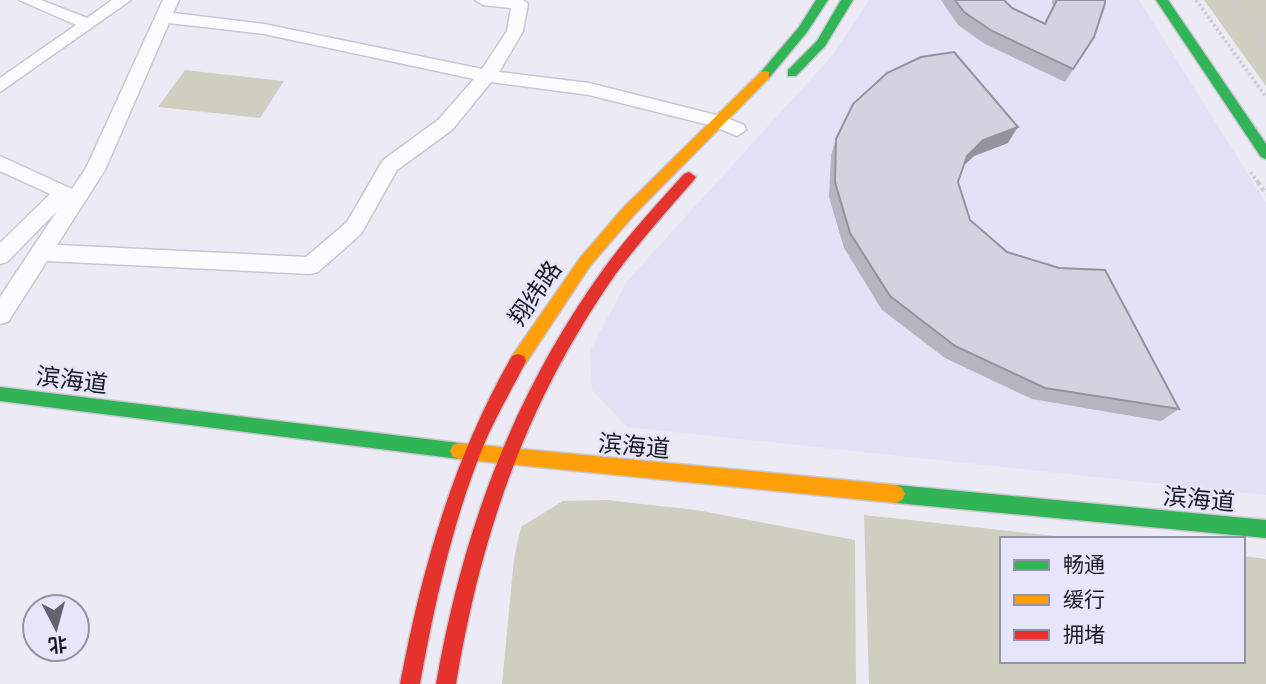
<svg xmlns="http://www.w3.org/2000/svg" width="1266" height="684" viewBox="0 0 1266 684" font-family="Cabin,'Noto Sans SC',sans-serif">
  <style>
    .built { fill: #e3e1f6 }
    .green { fill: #cecec1 }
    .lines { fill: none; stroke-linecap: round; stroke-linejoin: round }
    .street-casing { stroke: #c8c7d0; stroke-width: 3 }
    .fast-casing { stroke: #c8c7d0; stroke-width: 3 }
    .slow-casing { stroke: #c8c7d0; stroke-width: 3 }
    .jam-casing { stroke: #c8c7d0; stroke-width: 3 }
    .path-far1 { stroke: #cccbcf; stroke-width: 3.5; stroke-dasharray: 2.5 2.5; stroke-linecap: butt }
    .path { stroke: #cccbcf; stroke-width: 4.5; stroke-dasharray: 3.5 3.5; stroke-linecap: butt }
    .street { fill: #fcfcfe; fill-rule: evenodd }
    .fast { fill: #30b455; fill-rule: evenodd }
    .slow { fill: #ff9f0a; fill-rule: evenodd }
    .jam { fill: #e5322d; fill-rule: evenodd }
    .wall { fill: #b5b5c1 }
    .shaded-wall { fill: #94939d }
    .building { fill: #d3d2e0; stroke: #94939d; stroke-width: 2 }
    .labels { text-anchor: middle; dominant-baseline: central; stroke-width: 5; stroke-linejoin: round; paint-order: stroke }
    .street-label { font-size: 24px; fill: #1a1921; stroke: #e7e5fa }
  </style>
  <rect width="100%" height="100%" fill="#ebeaf5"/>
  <!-- built -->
  <polygon class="built" points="869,0 1139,0 1266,203 1266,495 627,427 592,390 590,351 627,281 832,56"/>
  <!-- green -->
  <g class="green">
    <polygon points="1204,0 1266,0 1266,86"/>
    <polygon points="185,70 284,81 260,118 158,107"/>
    <polygon points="607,500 696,510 855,540 856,684 502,684 514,559 521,527 563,501"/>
    <polygon points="864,515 1083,539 1002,539 1002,661 1243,661 1243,556 1266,559 1266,684 869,684"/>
  </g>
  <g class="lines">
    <!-- street casing -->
    <g class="street-casing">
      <g id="street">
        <polygon points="19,0 41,0 87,18 112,0 131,0 0,92 0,78 76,25"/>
        <path d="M163,0H179L173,13L264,24L482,69L507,31L511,8L483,5L475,0H523L528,4L523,31L499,72L589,83L724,117L744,125L746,130L737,136L713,126L589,95L491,82L452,130L397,170L361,234L318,272L310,274L47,261L8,322L0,324V297L57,211L7,262L0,264V243L50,194L0,171V156L72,189L86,168ZM169,23L264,34L474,79L438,120L383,160L347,222L306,257L57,245L105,170Z"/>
      </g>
    </g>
    <!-- fast casing -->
    <g class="fast-casing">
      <g id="fast">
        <polygon points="816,0 828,0 807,32 769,78 761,78 761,72 799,27"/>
        <polygon points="841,0 853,0 825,46 796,76 788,76 788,70 817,41"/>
        <polygon points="1156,0 1168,0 1266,144 1266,159 1261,157"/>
        <polygon points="0,387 459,443 465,445 468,451 465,457 459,459 0,401"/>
        <polygon points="896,485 1266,520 1266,538 896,503 890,500 887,494 890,488"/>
      </g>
    </g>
    <!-- slow casing -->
    <g class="slow-casing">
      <g id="slow">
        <polygon points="765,71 769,72 769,78 634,215 590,266 524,366 518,368 512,366 510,361 512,356 580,258 624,207 761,72"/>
        <polygon points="459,443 896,485 902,488 905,494 902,500 896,503 459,459 453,457 450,451 453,445"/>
      </g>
    </g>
    <!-- jam casing -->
    <g class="jam-casing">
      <g id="jam">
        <path d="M689,172L696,177L694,180C667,211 639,242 615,275C527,401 481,533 456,684H436C463,530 513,394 605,267C629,234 657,204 684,174Z"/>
        <path d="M518,354L524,356L526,361C513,388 497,414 485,442C453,520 435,601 420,684H400C422,568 453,459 512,356Z"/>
      </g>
    </g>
    <!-- path-far1 -->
    <g class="path-far1">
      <polyline points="1196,0 1266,97"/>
      <polyline points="1231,0 1266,48"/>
      <polyline points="1251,172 1259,184"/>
    </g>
    <!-- path -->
    <polyline class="path" points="1258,182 1266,194"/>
    <!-- street -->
    <use href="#street" class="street"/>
    <!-- fast -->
    <use href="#fast" class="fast"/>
    <!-- slow -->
    <use href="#slow" class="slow"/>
    <!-- jam -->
    <use href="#jam" class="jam"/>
  </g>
  <!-- wall -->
  <g class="wall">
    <polygon points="941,0 1004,0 1012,8 1044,23 1053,6 1052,0 1105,0 1094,37 1065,82 985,44 958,25"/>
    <polygon points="836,139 1008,143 974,156 963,166 958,182 970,220 1179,409 1161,421 1032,399 945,358 882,310 844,248 829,197 831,155"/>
  </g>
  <!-- shaded-wall -->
  <polygon class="shaded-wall" points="1018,127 1008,143 974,156 958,171 967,156 983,140"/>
  <!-- building -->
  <g class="building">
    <polygon points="955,0 1004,0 1012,8 1045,24 1057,0 1105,0 1105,3 1094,37 1073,69 992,31 964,12"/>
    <polygon points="954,52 1018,127 983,140 967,156 958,182 970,220 1007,252 1059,268 1105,270 1179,409 1045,388 955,346 890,296 850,233 835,182 836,139 853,104 887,73 921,57"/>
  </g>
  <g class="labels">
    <!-- street labels -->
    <g class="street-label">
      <text transform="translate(535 293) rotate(-55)">翔纬路</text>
      <text transform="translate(72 380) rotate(7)">滨海道</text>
      <text transform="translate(634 446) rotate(5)">滨海道</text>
      <text transform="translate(1199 499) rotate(5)">滨海道</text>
    </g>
  </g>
  <!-- legend -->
  <rect x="1000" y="537" width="245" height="126" fill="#e7e5fa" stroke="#9593a3" stroke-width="2"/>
  <rect x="1014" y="560" width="35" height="10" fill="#30b455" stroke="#9593a3" stroke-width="2"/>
  <text x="1063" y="572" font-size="21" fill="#1a1921">畅通</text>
  <rect x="1014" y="595" width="35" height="10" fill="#ff9f0a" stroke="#9593a3" stroke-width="2"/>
  <text x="1063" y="607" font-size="21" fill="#1a1921">缓行</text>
  <rect x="1014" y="630" width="35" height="10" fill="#e5322d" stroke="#9593a3" stroke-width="2"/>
  <text x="1063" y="642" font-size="21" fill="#1a1921">拥堵</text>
  <!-- north arrow -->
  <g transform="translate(56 628) rotate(174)"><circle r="33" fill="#e7e5fa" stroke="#9593a3" stroke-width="2"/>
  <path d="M0-5L12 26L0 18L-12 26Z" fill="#63626b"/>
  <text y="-10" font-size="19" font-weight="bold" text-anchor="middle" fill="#1a1921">北</text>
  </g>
</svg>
